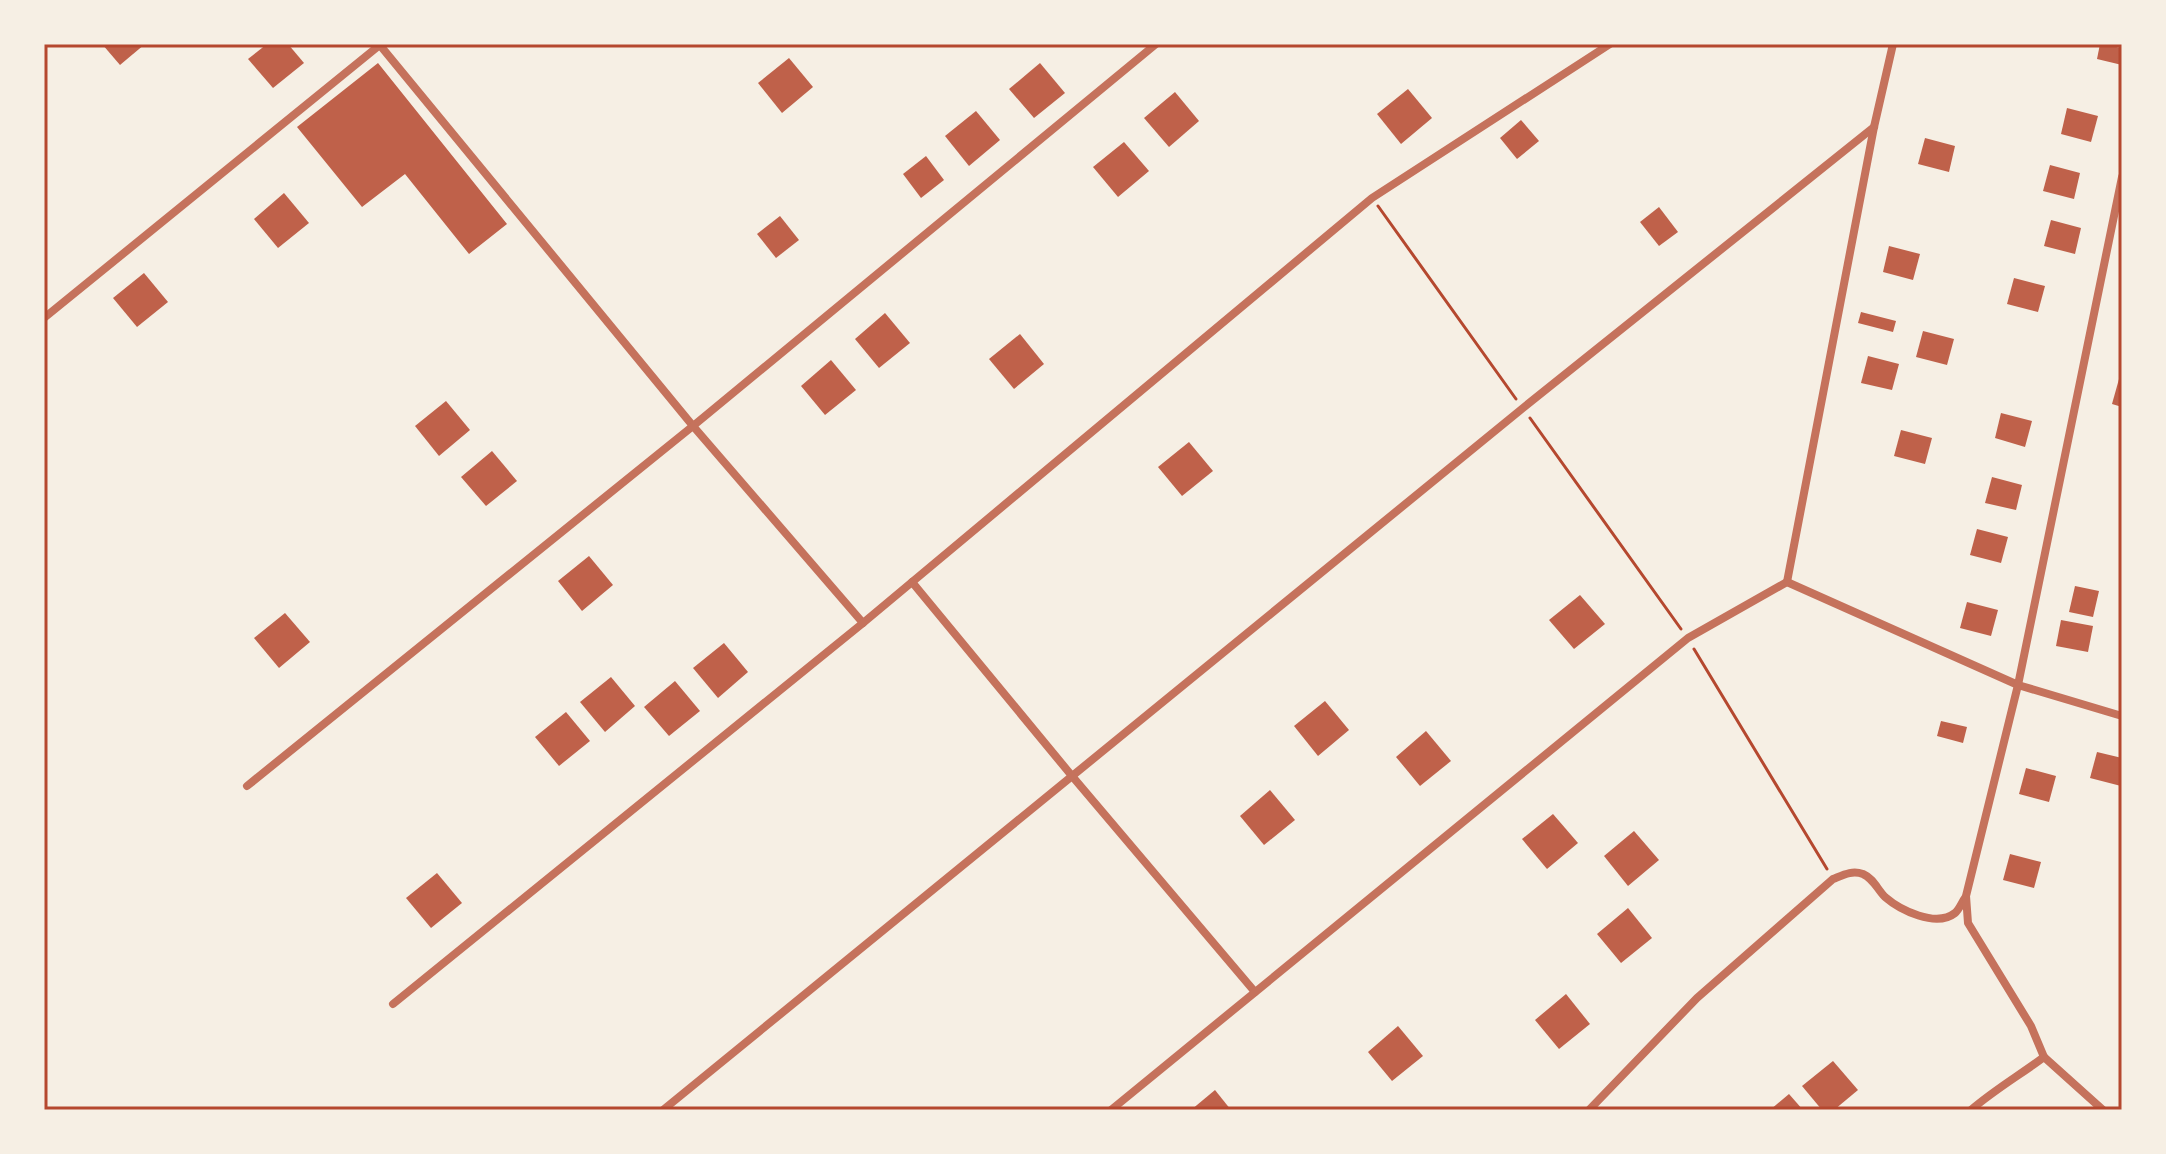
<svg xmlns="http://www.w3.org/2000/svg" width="2166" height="1154" viewBox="0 0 2166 1154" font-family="Bitter,serif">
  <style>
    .building { fill: #bf614a }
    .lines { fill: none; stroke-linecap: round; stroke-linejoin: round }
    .path { stroke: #b5482f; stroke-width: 3 }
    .minor { stroke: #c5725c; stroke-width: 8 }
    .neatline { fill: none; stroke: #b5482f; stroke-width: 3 }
  </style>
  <rect width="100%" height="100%" fill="#f6efe4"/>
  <!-- building -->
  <g class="building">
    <polygon points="102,44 145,44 120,65"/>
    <polygon points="267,44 288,44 304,63 273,88 248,59"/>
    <polygon points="2100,44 2122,48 2122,65 2097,59"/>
    <polygon points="789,58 813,87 782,113 758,83"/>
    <polygon points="378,63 507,224 469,254 405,174 362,207 297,127"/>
    <polygon points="1040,63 1065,93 1034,118 1009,89"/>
    <polygon points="1408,89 1432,118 1401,144 1377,114"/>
    <polygon points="1175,92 1199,121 1169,147 1144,118"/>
    <polygon points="2067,108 2098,116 2091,142 2061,134"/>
    <polygon points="976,111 1000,140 969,166 945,136"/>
    <polygon points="1521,120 1539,141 1517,159 1500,138"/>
    <polygon points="1925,138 1955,146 1949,172 1918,164"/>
    <polygon points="1124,142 1149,171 1118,197 1093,167"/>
    <polygon points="926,156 944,180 921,198 903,174"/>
    <polygon points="2050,165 2080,173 2074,199 2043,191"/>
    <polygon points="284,193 309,223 278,248 254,219"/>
    <polygon points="1659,207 1678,232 1659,246 1640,222"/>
    <polygon points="780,216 799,240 776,258 757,234"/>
    <polygon points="2051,220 2081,228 2075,254 2044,246"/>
    <polygon points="1889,246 1920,254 1913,280 1883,272"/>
    <polygon points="144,273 168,302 137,327 113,298"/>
    <polygon points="2014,278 2045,286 2038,312 2007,304"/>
    <polygon points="1861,312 1896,321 1893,332 1858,323"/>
    <polygon points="885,313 910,343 879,368 855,339"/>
    <polygon points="1923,331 1954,339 1947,365 1916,357"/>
    <polygon points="1020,334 1044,364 1014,389 989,359"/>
    <polygon points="1868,356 1899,364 1892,390 1861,383"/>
    <polygon points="831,360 856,390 825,415 801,386"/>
    <polygon points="2119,379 2122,379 2122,407 2112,404"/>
    <polygon points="446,401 470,430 439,456 415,426"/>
    <polygon points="2001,413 2032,421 2025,447 1995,438"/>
    <polygon points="1901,430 1932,438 1925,464 1894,456"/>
    <polygon points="1189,442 1213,471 1182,496 1158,467"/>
    <polygon points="492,451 517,481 486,506 461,477"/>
    <polygon points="1992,477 2022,485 2016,510 1985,503"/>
    <polygon points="1977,529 2008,537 2001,563 1970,555"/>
    <polygon points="589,556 613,585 582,611 558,581"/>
    <polygon points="2075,586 2099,591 2093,617 2069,612"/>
    <polygon points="1580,595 1605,624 1574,649 1549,620"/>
    <polygon points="1967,602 1998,610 1991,636 1960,628"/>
    <polygon points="285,613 310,642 279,668 254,638"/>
    <polygon points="2061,620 2093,626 2088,652 2056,646"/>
    <polygon points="724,643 748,672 718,698 693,668"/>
    <polygon points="611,677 635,706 605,732 580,702"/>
    <polygon points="675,681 700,711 669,736 644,707"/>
    <polygon points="1325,701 1349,730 1318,756 1294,726"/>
    <polygon points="566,712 590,741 559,766 535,737"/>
    <polygon points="1941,721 1967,727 1963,743 1937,736"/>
    <polygon points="1426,731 1451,761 1420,786 1396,757"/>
    <polygon points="2097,752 2122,758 2121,786 2090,778"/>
    <polygon points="2026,768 2056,776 2049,802 2019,794"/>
    <polygon points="1270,790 1295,820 1264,845 1240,816"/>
    <polygon points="1553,814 1578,843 1547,869 1522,839"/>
    <polygon points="1634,831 1659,860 1628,886 1604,856"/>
    <polygon points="2010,854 2041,862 2034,888 2003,880"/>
    <polygon points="437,873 462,903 431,928 406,898"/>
    <polygon points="1628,908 1652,938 1621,963 1597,934"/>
    <polygon points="1566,994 1590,1024 1559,1049 1535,1020"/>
    <polygon points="1398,1026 1423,1056 1392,1081 1368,1052"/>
    <polygon points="1833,1061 1858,1090 1834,1110 1822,1110 1802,1086"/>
    <polygon points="1215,1090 1231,1110 1191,1110"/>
    <polygon points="1789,1094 1803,1110 1770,1110"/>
  </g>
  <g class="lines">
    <!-- path -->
    <g class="path">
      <polyline points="1378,206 1516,399"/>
      <polyline points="1530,418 1681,629"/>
      <polyline points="1694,649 1827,869"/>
    </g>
    <!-- minor -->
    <g class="minor">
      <polyline points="379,44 693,426 863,623"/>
      <polyline points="44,318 381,44"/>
      <polyline points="912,582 1072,776 1255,992"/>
      <polyline points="1787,582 1874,127 1893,44"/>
      <polyline points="1787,582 2018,685 2122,716"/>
      <polyline points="247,786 693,426 1156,44"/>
      <polyline points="393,1004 863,623 1372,198 1610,44"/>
      <polyline points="2044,1057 2103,1110"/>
      <polyline points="663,1110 1523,408 1874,127"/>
      <polyline points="1111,1110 1688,638 1787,582"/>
      <path d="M1589,1110L1697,998L1833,879C1843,875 1852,870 1863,874C1874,879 1877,889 1885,897C1900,910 1936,928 1955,913C1959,910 1962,902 1965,898"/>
      <path d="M1971,1110C1994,1090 2020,1075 2044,1057L2031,1026L1968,923L1966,896L2018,685L2122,177"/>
    </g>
  </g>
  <!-- border -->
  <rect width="2166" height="1154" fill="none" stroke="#f6efe4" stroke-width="92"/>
  <rect x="46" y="46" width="2074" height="1062" class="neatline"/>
</svg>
